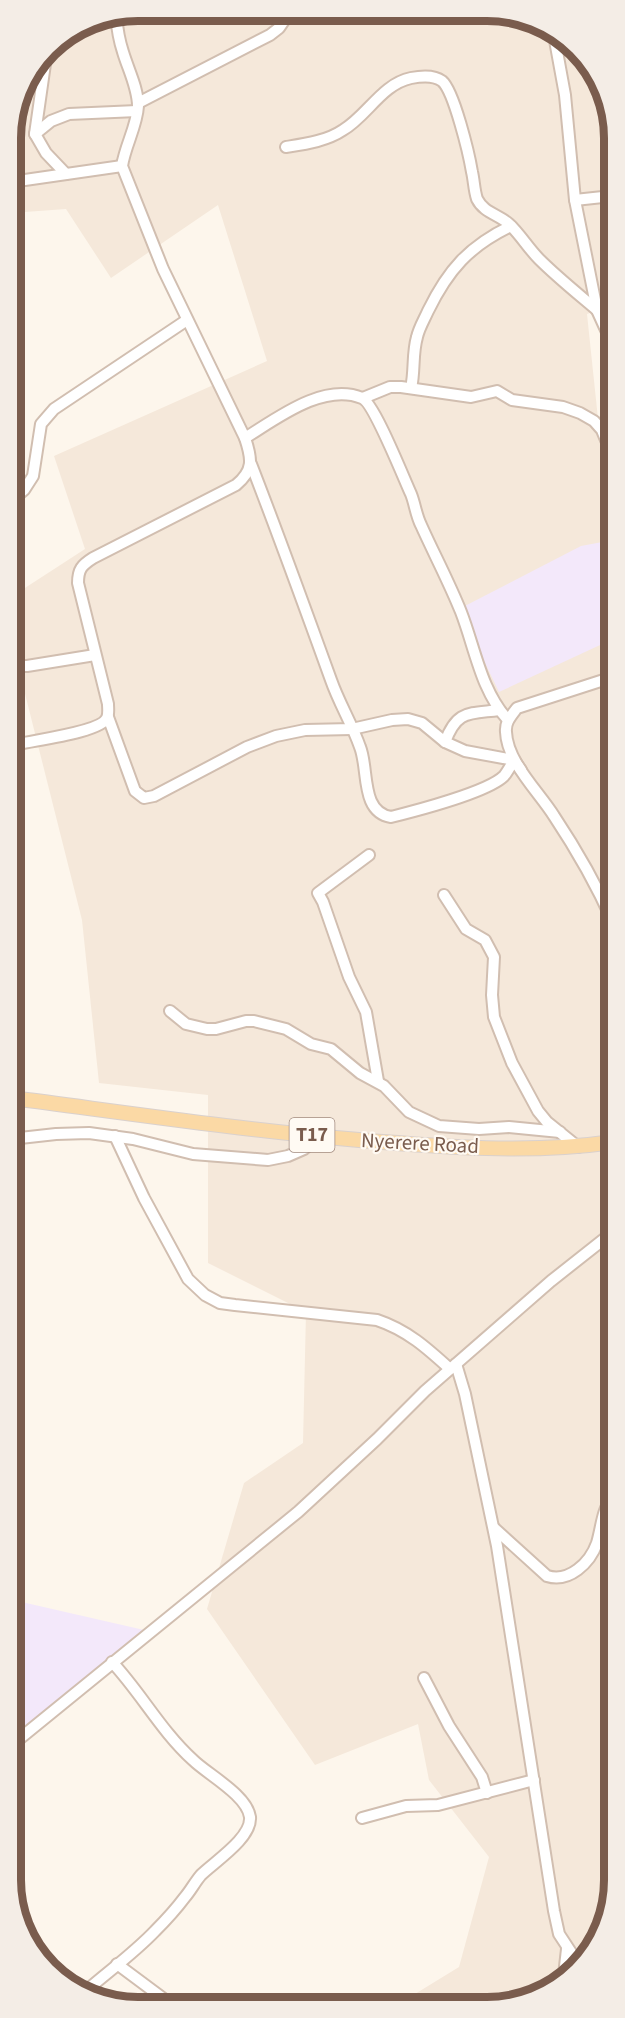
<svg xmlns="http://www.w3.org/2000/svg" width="625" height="2018" viewBox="0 0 625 2018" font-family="'Source Sans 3',sans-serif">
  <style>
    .residential { fill: #f5e8da }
    .education { fill: #f3e8fa }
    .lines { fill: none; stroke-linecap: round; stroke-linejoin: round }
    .minor-casing { stroke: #d1beb0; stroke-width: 14 }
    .major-casing { stroke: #dad1cd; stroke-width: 16 }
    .minor { stroke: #fff; stroke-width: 10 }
    .major { stroke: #fbd9a5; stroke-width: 14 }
    .labels { text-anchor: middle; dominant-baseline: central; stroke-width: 4.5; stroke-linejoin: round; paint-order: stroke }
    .shield { fill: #fffaf3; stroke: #a28b7f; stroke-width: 1.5 }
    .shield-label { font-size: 20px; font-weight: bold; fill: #7a5c4d }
    .street-label { font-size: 21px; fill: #7a5c4d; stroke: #fffaf3 }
    .rim { fill: none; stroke: #7a5c4d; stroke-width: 8 }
  </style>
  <rect width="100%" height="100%" fill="#fdf6ec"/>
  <!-- residential -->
  <polygon class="residential" points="138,11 513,13 578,48 612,113 612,305 587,314 610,533 613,533 614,1888 583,1964 512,2005 397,2005 459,1967 489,1857 429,1780 418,1724 315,1765 207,1609 244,1483 303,1443 306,1312 208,1263 208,1095 99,1083 82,920 14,650 11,638 11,597 85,549 54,456 267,361 218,205 111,278 66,209 11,213 11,129 24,81 54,42 89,20"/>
  <!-- education -->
  <g class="education">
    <polygon points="613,540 613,639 499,692 459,609 581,546"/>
    <polygon points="13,1600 144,1630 13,1738"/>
  </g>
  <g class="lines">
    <!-- minor casing -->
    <g class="minor-casing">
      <g id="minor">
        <polyline points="554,35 565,95 575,200 597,310 612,343"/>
        <polyline points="47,50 35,134 46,153 66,174"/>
        <polyline points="138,103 270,35 279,28 290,12"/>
        <polyline points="35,134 51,121 69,114 137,111"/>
        <path d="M286,147C305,144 327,141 343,130C367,116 382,84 411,78C421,76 434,75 442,81C454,91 469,154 472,172C474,180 474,190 477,199C484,213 498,214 509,224C520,234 528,248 539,259C557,277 577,293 597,310"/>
        <polyline points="11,182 122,166"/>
        <polyline points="575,200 612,196"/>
        <path d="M411,388C415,371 412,354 417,337C419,328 424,320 428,311C448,270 469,246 511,226"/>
        <polyline points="363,398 390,387 401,387 471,397 497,391 512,400 563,407 580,413 594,421 602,430 613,457"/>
        <path d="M245,438C276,419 323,382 362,398C374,403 404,479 411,494C415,504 416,515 421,525C434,554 449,582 461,612C475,648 481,691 508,720"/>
        <path d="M251,464C279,536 305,608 331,680C339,703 352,724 360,747C369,769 360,812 391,817C415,811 488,792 504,776C508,771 511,765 514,760"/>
        <polyline points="11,501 24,490 33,476 41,424 54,409 187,320"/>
        <polyline points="11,663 18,666 27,666 95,655"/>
        <path d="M613,677L517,708C511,716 505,722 506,732C507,762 539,792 554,816C576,849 597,886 613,922"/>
        <polyline points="108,717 135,791 144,798 154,796 247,747 276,736 305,730 352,729 392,720 408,719 422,723 445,742 465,751 514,760 521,770"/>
        <path d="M445,742C457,710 468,714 499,710"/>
        <path d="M19,744C35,740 101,732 107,718C109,714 108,708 108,704L78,583C78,569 82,565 93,558L236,485C254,470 252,459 245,438L163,269L122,166C125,146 137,126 138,106C138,88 128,69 123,52C119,40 117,27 116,15"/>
        <polyline points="369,855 318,893 323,902 349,977 366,1012 378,1081"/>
        <polyline points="444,895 466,929 485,940 494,957 492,995 494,1017 512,1063 538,1111 547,1122 578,1147"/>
        <polyline points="170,1011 186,1024 207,1029 216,1029 246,1021 254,1021 286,1029 311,1044 331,1049 360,1073 384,1086 409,1112 439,1126 479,1129 509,1127 560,1132"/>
        <path d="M115,1136L144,1198L188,1279L205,1295L220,1303L235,1305L377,1320C407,1330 427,1348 450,1369"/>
        <polyline points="12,1137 20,1138 56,1134 89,1133 133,1139 193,1154 268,1160 288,1156 304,1149 319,1136"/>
        <polyline points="456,1364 465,1394 497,1546 554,1911 559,1934 580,1966"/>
        <path d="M494,1528L547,1576C569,1583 590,1563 597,1543C602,1526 602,1509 614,1494"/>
        <polyline points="424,1678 449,1726 482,1777 487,1793"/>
        <polyline points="13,1744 298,1512 377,1439 425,1391 551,1281 613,1232"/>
        <polyline points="362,1818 406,1806 438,1805 534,1780"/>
        <polyline points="117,1964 172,2005"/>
        <polyline points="564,1975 567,1949"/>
        <path d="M86,1991C109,1971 134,1953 155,1931C165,1921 176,1909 185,1897C191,1890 195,1882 201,1875C214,1862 252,1838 250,1817C247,1795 207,1774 193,1760C161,1731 141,1693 112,1662"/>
      </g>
    </g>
    <!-- major casing -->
    <g class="major-casing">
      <path id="major" d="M12,1098C128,1113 243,1130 359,1140C443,1147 530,1154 613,1142"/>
    </g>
    <!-- minor -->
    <use href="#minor" class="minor"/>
    <!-- major -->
    <use href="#major" class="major"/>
  </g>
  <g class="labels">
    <!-- shield labels -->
    <rect class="shield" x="289.5" y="1118" width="45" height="34" rx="4.5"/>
    <g class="shield-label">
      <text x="312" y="1135">T17</text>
    </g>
    <!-- street labels -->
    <g class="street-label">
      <text transform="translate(420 1143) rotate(3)">Nyerere Road</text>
    </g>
  </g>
  <!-- crop -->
  <path d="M0 0H625V2018H0ZM138 21H487A117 117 0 0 1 604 138V1880A117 117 0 0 1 487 1997H138A117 117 0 0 1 21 1880V138A117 117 0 0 1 138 21Z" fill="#f4ede6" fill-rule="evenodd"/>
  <path class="rim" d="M138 21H487A117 117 0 0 1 604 138V1880A117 117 0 0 1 487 1997H138A117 117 0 0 1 21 1880V138A117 117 0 0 1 138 21Z"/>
</svg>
